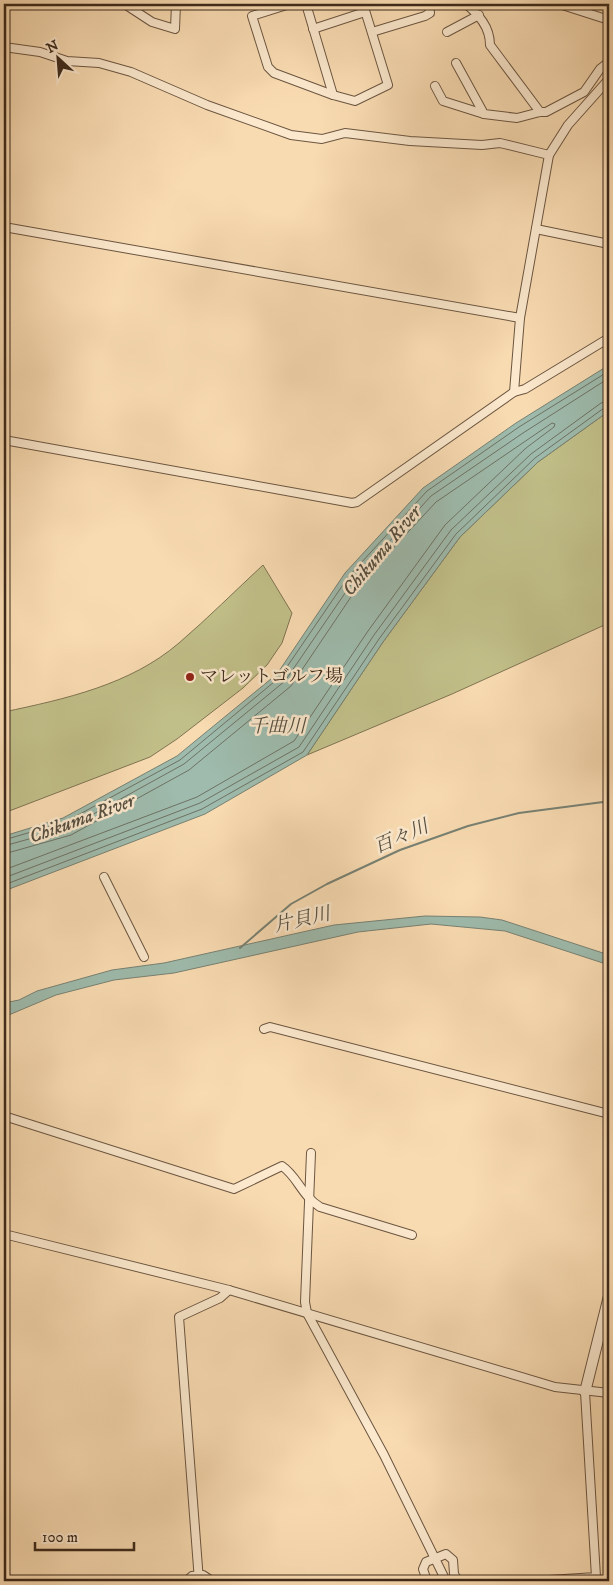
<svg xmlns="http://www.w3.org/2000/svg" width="613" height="1585" viewBox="0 0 613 1585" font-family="'IM FELL DW Pica','Noto Serif JP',serif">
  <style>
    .green { fill: #c1bf89; stroke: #7f7452 }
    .water { fill: #9ebbad; stroke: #778173 }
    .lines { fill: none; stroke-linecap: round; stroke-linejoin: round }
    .shore { stroke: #6e7264; stroke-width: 1 }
    .stream { stroke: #778173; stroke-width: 2 }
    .minor-casing { stroke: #6c5641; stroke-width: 10 }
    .tertiary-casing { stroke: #6c5641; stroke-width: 12 }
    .minor { stroke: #fbe8cd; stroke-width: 8 }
    .tertiary { stroke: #fbe8cd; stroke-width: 10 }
    .poi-dot { fill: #8f2418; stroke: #fbe8cd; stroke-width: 2 }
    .labels { text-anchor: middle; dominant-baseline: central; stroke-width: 5; stroke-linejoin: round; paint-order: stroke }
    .poi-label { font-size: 18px; fill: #3d2a1b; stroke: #fbe8cd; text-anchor: start }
    .water-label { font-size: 19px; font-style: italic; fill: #554e40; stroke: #fbe8cd }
  </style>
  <rect width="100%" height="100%" fill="#f9dbb2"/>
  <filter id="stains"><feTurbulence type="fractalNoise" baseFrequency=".004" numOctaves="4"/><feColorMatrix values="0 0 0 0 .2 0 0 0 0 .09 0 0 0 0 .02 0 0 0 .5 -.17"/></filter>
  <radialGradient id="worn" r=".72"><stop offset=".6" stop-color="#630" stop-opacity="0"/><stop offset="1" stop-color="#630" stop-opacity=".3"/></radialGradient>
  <!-- green -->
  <g class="green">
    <polygon points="609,411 609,623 452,694 307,755 383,642 460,537 538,462"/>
    <path d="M263,565L292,613L282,643L267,665L243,688L177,739L150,757L4,813V712C65,699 130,685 179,643C208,618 235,591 263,565Z"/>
  </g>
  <!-- water -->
  <g class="water">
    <polygon points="609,365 609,411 538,462 460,537 383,642 307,755 205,814 4,891 4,836 63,818 177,756 277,674 345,573 423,488 516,423"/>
    <polygon points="425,916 480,917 502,920 609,955 609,965 505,931 431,924 358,932 174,973 114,980 56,995 4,1017 4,1003 19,1000 37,991 112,970 164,963 334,925"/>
  </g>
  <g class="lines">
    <!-- shore -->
    <g class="shore">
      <polyline points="4,840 65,822 180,760 280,677 349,576 427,491 519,427 609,371"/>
      <polyline points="4,846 68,828 184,764 285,681 354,580 431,496 523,433 609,378"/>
      <polyline points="4,854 71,835 189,770 291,686 359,585 436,502 552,423 555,424 554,427 526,448 445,525 368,631 294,741 197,797 4,870"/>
      <polyline points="4,878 200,803 299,747 374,635 451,530 531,454 601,403 609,401"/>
      <polyline points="4,885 202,809 303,752 379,639 456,534 535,458 604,408 609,407"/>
    </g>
    <!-- stream -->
    <polyline class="stream" points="240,948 291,904 327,884 400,850 468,826 519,813 603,802 609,804"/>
    <!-- minor casing -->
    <g class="minor-casing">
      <g id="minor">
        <polyline points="290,4 252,16 268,67 274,73 333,95"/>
        <polyline points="306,4 333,95 355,101 388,85 363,4"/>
        <path d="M466,4C479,15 490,27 490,45L540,112"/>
        <polyline points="559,4 609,20"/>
        <polyline points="126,5 152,22 175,29 176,4"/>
        <polyline points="313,29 365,12"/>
        <polyline points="372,32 425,16 430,13 429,4"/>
        <polyline points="447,32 479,15"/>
        <polyline points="4,47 40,52 67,61 99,63 131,72 207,105 291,135 322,139 345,133 410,141 482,145 500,143 549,155"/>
        <polyline points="456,63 484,114 517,118 540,112 546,112 584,92 600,69 609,62"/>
        <polyline points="435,86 443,101 484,114"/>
        <polyline points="4,227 520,318"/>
        <polyline points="536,229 609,244"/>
        <polyline points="514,392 525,389 609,338"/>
        <polyline points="4,440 352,503 357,502 514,392 520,318 549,155 568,125 609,79"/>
        <polyline points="104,877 144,957"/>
        <polyline points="264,1029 270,1027 609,1114"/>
        <path d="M4,1116L234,1189L282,1166C298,1177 301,1195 320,1207L412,1235"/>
        <polyline points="311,1153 305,1302 307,1313 384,1455 446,1581"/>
        <polyline points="4,1234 229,1290 555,1387 609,1393"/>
        <polyline points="186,1581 192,1576 203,1575 212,1581"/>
        <polyline points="199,1581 179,1317 220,1298 229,1290"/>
        <polyline points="427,1581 423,1569 426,1562 446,1554 453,1560 454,1574 458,1581"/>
        <polyline points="533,1581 596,1577 585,1392"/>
      </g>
    </g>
    <!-- tertiary casing -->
    <g class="tertiary-casing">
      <polyline id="tertiary" points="585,1392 609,1296"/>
    </g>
    <!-- minor -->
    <use href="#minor" class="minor"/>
    <!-- tertiary -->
    <use href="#tertiary" class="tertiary"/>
  </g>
  <!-- markers -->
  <circle class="poi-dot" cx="190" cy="677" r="5"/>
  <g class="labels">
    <!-- poi labels -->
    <g class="poi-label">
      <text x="200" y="677">マレットゴルフ場</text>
    </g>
    <!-- water labels -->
    <g class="water-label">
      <text transform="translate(382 551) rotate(-50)">Chikuma River</text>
      <text x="277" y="726">千曲川</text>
      <text transform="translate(82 819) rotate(-20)">Chikuma River</text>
      <text transform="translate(401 837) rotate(-23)">百々川</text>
      <text transform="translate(302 920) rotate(-13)">片貝川</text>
    </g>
  </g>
  <!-- margin -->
  <rect width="613" height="1585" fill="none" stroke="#f9dbb2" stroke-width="20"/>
  <rect x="5" y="5" width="603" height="1575" fill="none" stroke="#3d2a1b" stroke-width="2.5"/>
  <rect x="10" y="10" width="593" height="1565" fill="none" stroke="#3d2a1b"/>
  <!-- north arrow -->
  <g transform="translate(58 58) rotate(334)" stroke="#fbe8cd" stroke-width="4" paint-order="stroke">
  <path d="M0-4L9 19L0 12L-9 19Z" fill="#3d2a1b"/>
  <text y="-8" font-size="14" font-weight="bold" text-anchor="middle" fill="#3d2a1b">N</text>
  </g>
  <!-- scale -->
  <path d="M35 1542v8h99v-8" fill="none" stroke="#3d2a1b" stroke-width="2.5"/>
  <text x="42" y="1542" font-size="15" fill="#3d2a1b" stroke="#fbe8cd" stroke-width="4" paint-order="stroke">100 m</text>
  <rect width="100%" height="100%" filter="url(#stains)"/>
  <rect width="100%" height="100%" fill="url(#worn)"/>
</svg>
